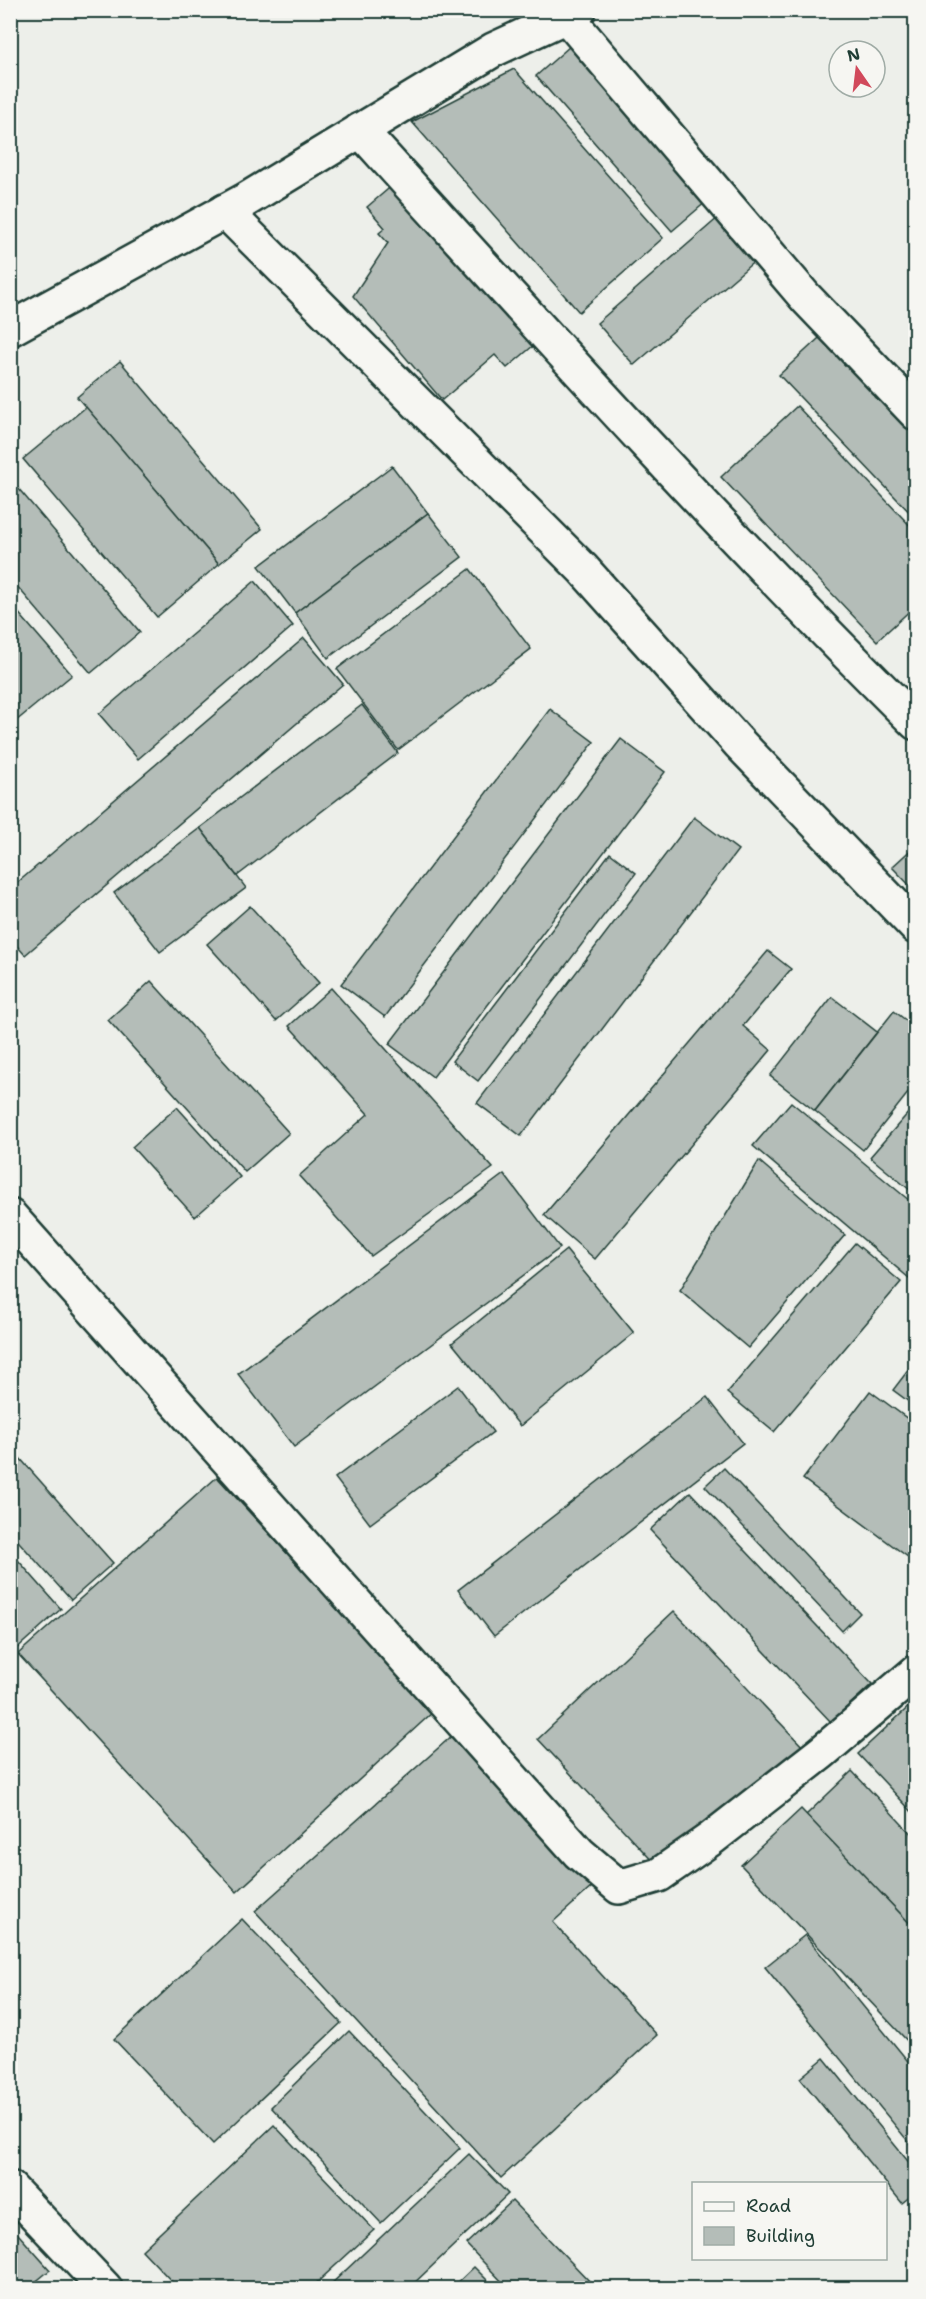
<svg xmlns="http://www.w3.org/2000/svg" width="926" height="2299" viewBox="0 0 926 2299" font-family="'Shantell Sans',sans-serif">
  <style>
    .building { fill: #b4bdb8; stroke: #1f3d34; stroke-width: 1.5 }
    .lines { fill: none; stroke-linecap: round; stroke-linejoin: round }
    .street-casing { stroke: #1f3d34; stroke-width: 38 }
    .street { stroke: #f6f6f2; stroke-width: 33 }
  </style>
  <rect width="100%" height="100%" fill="#edefea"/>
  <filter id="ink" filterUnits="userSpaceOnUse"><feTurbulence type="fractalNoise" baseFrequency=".0167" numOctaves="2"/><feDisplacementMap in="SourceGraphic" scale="12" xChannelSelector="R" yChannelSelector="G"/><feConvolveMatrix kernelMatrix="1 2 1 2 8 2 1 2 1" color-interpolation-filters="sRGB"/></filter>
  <g filter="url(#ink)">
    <!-- building -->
    <g class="building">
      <polygon points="578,39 714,195 672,231 536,76"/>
      <polygon points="514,69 663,238 579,312 412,122"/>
      <polygon points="401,178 540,340 507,368 495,355 442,400 353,296 388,243 379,233 385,228 367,207"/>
      <polygon points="727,210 764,253 634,365 597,323"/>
      <polygon points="831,327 916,416 916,519 779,375"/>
      <polygon points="120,361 262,529 219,564 77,397"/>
      <polygon points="797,406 916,532 916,605 877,641 721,477"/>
      <polygon points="86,407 219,564 157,617 23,459"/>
      <polygon points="392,466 428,513 295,613 259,566"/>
      <polygon points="12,481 140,632 91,673 10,578"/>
      <polygon points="428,513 462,557 328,658 295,613"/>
      <polygon points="470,569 531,649 398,750 337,669"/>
      <polygon points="255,581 293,626 138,759 99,714"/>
      <polygon points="10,603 72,675 10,726"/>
      <polygon points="304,638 343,684 25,955 10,938 10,889"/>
      <polygon points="362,705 398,753 237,876 200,828"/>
      <polygon points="550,709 594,742 385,1017 341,984"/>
      <polygon points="621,739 665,772 433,1077 389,1044"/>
      <polygon points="694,817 738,850 521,1136 477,1103"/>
      <polygon points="200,828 246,888 160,952 114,893"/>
      <polygon points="916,845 916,892 892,867"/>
      <polygon points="610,853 636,873 478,1081 452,1061"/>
      <polygon points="250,906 319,983 276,1021 207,944"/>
      <polygon points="768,951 791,969 743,1026 771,1050 595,1259 544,1215"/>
      <polygon points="151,981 289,1133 245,1172 108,1020"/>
      <polygon points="331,988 493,1168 371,1256 299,1176 368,1114 289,1026"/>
      <polygon points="832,997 877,1032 815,1111 770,1076"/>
      <polygon points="894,1011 916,1028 916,1083 863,1150 815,1111"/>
      <polygon points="791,1102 916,1206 916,1284 753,1146"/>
      <polygon points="916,1104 916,1195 870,1157"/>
      <polygon points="177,1107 240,1177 195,1217 132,1147"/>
      <polygon points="759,1161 845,1235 748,1348 680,1290"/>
      <polygon points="504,1174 560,1248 294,1447 238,1374"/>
      <polygon points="855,1243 901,1282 774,1432 727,1393"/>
      <polygon points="566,1250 634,1333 520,1426 452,1343"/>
      <polygon points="916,1360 916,1407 893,1390"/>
      <polygon points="458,1386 493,1432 370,1524 335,1478"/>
      <polygon points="870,1391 916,1425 916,1563 803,1479"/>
      <polygon points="707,1397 743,1443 494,1636 458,1590"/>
      <polygon points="10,1447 113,1563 71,1600 10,1532"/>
      <polygon points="724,1468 860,1613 842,1631 705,1486"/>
      <polygon points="217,1477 433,1712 237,1892 18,1654"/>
      <polygon points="690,1492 872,1684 831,1722 650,1530"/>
      <polygon points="10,1551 61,1609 15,1650 10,1645"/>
      <polygon points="674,1611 804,1748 658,1867 538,1739"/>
      <polygon points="916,1700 916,1816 858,1754"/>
      <polygon points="454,1734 593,1886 553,1922 657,2035 501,2178 255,1911"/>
      <polygon points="852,1771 916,1839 916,1930 806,1815"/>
      <polygon points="801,1809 916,1930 916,2050 741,1865"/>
      <polygon points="242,1919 341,2023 213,2144 114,2039"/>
      <polygon points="805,1935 916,2071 916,2151 765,1967"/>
      <polygon points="349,2031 460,2148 381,2223 271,2107"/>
      <polygon points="824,2058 916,2171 916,2192 902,2203 800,2078"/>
      <polygon points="274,2125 374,2230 311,2288 178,2288 142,2250"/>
      <polygon points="469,2154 508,2194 409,2288 327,2288"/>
      <polygon points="512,2201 596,2288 508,2288 466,2244"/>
      <polygon points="10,2225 50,2270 28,2288 10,2288"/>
      <polygon points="474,2267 495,2288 452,2288"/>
    </g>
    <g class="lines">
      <!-- street casing -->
      <g class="street-casing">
        <g id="street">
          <polyline points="566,16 806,298 916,413"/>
          <path d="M360,130C542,331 723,532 916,723"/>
          <polyline points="225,211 583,569 739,743 916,927"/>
          <polyline points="10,329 244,201 493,50 579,10"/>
          <polyline points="10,1216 579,1853 619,1887 659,1875 712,1838 821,1753 916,1672"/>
          <polyline points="10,2188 105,2288"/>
        </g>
      </g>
      <!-- street -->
      <use href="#street" class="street"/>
    </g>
  </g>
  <!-- margin -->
  <rect width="926" height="2299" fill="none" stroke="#f6f6f2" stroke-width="36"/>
  <rect x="18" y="18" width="890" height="2263" fill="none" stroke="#1f3d34" stroke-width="2" filter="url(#ink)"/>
  <!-- legend -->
  <rect x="692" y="2182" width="195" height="78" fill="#f6f6f2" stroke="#a0aca6" stroke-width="1.5"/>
  <rect x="704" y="2202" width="30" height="9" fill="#f6f6f2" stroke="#a0aca6" stroke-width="1.5"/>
  <text x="746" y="2212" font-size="18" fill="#1f3d34">Road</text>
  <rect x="704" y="2227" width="30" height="18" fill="#b4bdb8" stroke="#a0aca6" stroke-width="1.5"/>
  <text x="746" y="2242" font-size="18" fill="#1f3d34">Building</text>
  <!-- north arrow -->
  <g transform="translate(857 69) rotate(346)"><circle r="28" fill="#f6f6f2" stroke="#a0aca6" stroke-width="1.5"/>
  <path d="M0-4.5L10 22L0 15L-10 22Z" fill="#d1495b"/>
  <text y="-9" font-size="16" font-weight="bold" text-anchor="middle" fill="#1f3d34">N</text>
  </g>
</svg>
